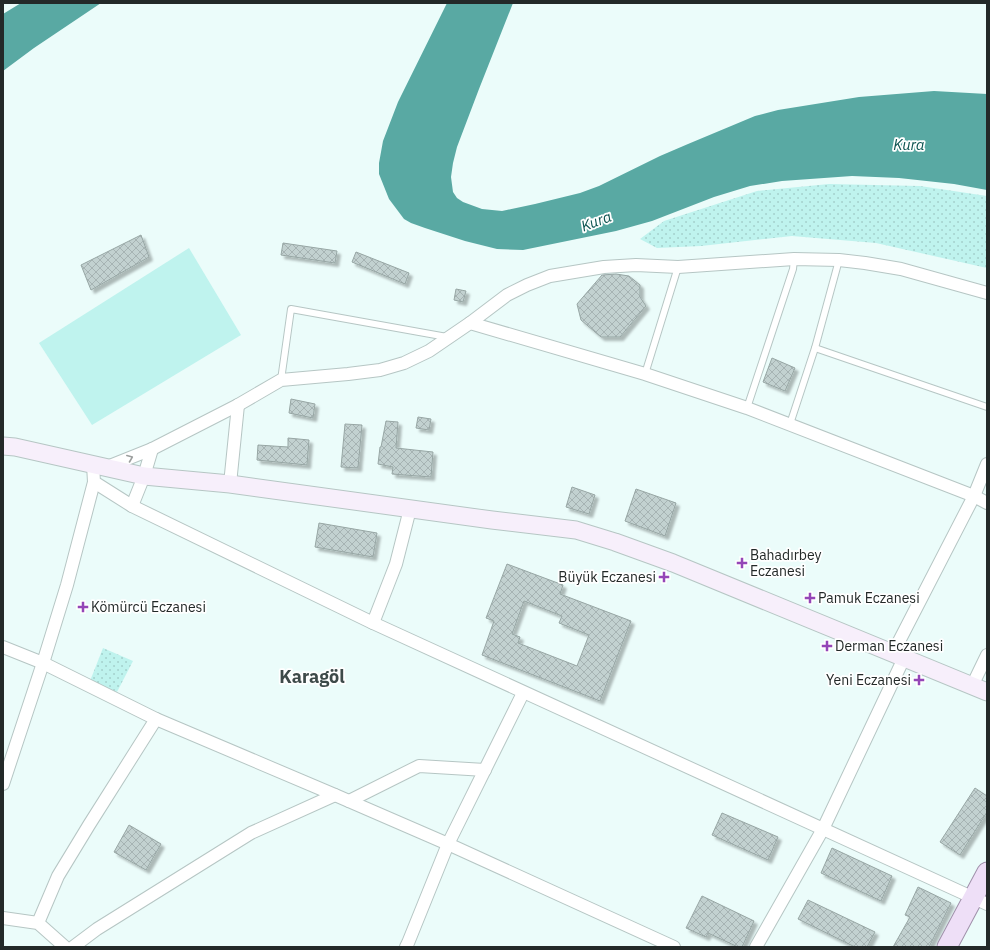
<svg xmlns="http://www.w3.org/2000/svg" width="990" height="950" viewBox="0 0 990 950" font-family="'IBM Plex Sans',sans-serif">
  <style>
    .grass { fill: #bff3ee }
    .park { fill: url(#park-dots) }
    .water { fill: #59a9a3 }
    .building { fill: url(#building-cross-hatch); stroke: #97a6a4; fill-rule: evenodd; filter: url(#shadow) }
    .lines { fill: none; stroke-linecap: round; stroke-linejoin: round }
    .service-casing { stroke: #b6c6c4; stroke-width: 8 }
    .minor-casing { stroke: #b6c6c4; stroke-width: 14 }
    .secondary-casing { stroke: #b6c6c4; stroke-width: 19 }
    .primary-casing { stroke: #a091ab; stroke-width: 21 }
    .service { stroke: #fff; stroke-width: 6 }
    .minor { stroke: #fff; stroke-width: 12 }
    .secondary { stroke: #f7effb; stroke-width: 17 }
    .primary { stroke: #eedff7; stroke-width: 19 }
    .oneway { stroke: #9c9f9e }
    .poi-dot { fill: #9446b7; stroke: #fff; stroke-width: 1.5 }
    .labels { text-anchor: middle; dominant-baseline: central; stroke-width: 3.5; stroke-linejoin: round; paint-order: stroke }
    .poi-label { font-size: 14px; fill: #232928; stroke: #fff; text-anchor: start }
    .water-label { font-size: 15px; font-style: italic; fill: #0d5451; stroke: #fff }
    .district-label { font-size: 18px; font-weight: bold; fill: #3d4a49; stroke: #fff }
  </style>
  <defs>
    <pattern id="park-dots" width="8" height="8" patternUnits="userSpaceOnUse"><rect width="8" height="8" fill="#bff3ee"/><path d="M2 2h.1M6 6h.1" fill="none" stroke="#a4d0cc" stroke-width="1.8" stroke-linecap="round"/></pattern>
    <pattern id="building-cross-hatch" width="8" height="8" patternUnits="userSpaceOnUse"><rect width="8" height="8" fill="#c2d1d0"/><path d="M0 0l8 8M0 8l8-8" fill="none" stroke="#a6b3b3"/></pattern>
    <filter id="shadow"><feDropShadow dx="3.5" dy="3.5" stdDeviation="1" flood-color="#0004"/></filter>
  </defs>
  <rect width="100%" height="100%" fill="#ebfcfa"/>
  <!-- grass -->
  <polygon class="grass" points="189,248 241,335 92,425 39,343"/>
  <!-- park -->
  <g class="park">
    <polygon points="829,184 920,186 987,196 987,268 876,243 792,236 701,246 657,248 640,239 664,221 757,191"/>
    <polygon points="103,648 133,661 117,692 90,681"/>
  </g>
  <!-- water -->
  <g class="water">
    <polygon points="21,3 101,3 34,48 3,71 3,14"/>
    <polygon points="447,3 513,3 479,89 457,147 453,163 451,177 453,192 457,198 463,202 482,209 502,211 535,204 580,193 599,186 660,156 688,144 755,116 778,110 859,97 934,91 987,94 987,190 954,184 899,178 852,176 782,181 750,186 714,197 652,221 616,231 523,250 497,249 465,241 425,228 411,223 404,219 389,199 379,174 379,163 383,141 398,102"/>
  </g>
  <!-- building -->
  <g class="building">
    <polygon points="141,235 149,257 91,290 81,265"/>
    <polygon points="283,243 337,251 335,263 281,255"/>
    <polygon points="356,252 409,273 405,284 352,262"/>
    <polygon points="616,274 629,276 640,285 640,297 646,306 620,337 601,337 581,320 577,304 602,275"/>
    <polygon points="456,289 466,291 463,302 454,300"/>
    <polygon points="772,358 795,368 785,391 763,382"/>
    <polygon points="291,399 315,404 313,418 289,413"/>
    <polygon points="418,417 431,419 429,430 416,428"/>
    <polygon points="386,421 398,422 396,448 433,452 431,477 392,474 393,467 378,464 380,447 381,447"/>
    <polygon points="345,424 362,425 358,468 341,467"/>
    <polygon points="288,438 309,440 307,465 257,460 258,445 288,447"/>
    <polygon points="572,487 595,495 589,514 566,507"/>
    <polygon points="636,489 676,503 665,536 625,521"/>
    <polygon points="319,523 377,533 373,557 315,547"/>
    <path d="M507,564L563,585L560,594L631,621L600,701L482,655L494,621L486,618ZM524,601L562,616L559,623L589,635L577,666L518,643L520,637L512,634Z"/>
    <polygon points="975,788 987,796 987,812 960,855 940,842"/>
    <polygon points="722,813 778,837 768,860 712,835"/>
    <polygon points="129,825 161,844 146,870 114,852"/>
    <polygon points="832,848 892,876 881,901 821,873"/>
    <polygon points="918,887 951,903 929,947 893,947 910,917 905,915"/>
    <polygon points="702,896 754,921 742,947 738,947 708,933 706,937 686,928"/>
    <polygon points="808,900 875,932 867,947 855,947 798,919"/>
  </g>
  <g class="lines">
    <!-- service casing -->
    <g class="service-casing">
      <g id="service">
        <polyline points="815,348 987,407"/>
        <polyline points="645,374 678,267"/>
        <polyline points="281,380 291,309 447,337"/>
        <polyline points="747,408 793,269 794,259"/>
        <polyline points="790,424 815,348 839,260"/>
      </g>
    </g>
    <!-- minor casing -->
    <g class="minor-casing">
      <g id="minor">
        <polyline points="470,323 507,295 527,285 550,276 604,267 636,265 678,267 794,259 839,260 865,263 901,269 987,293"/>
        <polyline points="93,465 94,482 132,506 373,623 987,904"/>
        <polyline points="107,467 152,449 238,405 281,380 348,374 380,370 404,363 429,351 470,323 645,374 747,408 974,496 987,503"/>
        <polyline points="230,484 238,405"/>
        <polyline points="132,506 144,476 152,449"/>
        <polyline points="373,623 396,564 410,509"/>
        <polyline points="3,647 43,663 156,719 335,795 448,844 674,947"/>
        <polyline points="893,653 974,496 987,464"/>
        <polyline points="972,686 987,655"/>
        <polyline points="3,784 43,663 67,585 94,482"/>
        <polyline points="349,801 419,766 485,770"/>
        <polyline points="3,918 38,923 65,947"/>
        <polyline points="38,923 58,876 89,825 156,719"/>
        <polyline points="73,947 97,929 251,833 335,795"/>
        <polyline points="406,947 408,943 448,844 523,693"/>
        <polyline points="756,947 823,829 904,658"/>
      </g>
    </g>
    <!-- secondary casing -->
    <g class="secondary-casing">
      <polyline id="secondary" points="3,446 15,447 144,476 230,484 492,520 576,530 615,542 673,563 987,692"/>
    </g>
    <!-- primary casing -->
    <g class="primary-casing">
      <polyline id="primary" points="947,947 987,872"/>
    </g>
    <!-- service -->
    <use href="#service" class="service"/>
    <!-- minor -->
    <use href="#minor" class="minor"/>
    <!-- secondary -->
    <use href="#secondary" class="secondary"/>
    <!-- primary -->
    <use href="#primary" class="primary"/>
  </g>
  <!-- one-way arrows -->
  <defs><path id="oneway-chevron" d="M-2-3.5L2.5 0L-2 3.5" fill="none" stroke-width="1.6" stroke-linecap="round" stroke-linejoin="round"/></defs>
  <use class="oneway" href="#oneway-chevron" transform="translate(130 458) rotate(-22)"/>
  <!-- markers -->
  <g class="poi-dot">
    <path d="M740 557h4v4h4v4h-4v4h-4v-4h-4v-4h4z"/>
    <path d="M662 571h4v4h4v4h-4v4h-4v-4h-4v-4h4z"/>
    <path d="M808 592h4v4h4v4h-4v4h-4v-4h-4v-4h4z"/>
    <path d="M81 601h4v4h4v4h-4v4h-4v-4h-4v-4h4z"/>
    <path d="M825 640h4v4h4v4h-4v4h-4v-4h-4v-4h4z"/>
    <path d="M917 674h4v4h4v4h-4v4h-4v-4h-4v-4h4z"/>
  </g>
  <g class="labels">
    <!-- poi labels -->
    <g class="poi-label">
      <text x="750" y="555">Bahadırbey<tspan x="750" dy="16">Eczanesi</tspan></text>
      <text x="656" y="577" text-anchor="end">Büyük Eczanesi</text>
      <text x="818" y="598">Pamuk Eczanesi</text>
      <text x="91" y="607">Kömürcü Eczanesi</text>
      <text x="835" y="646">Derman Eczanesi</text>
      <text x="911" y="680" text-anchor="end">Yeni Eczanesi</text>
    </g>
    <!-- water labels -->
    <g class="water-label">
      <text x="909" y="144">Kura</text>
      <text transform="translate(596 221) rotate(-21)">Kura</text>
    </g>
    <!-- district labels -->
    <g class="district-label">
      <text x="312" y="676">Karagöl</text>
    </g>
  </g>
  <!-- border -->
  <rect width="990" height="950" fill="none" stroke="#232928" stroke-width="8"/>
</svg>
